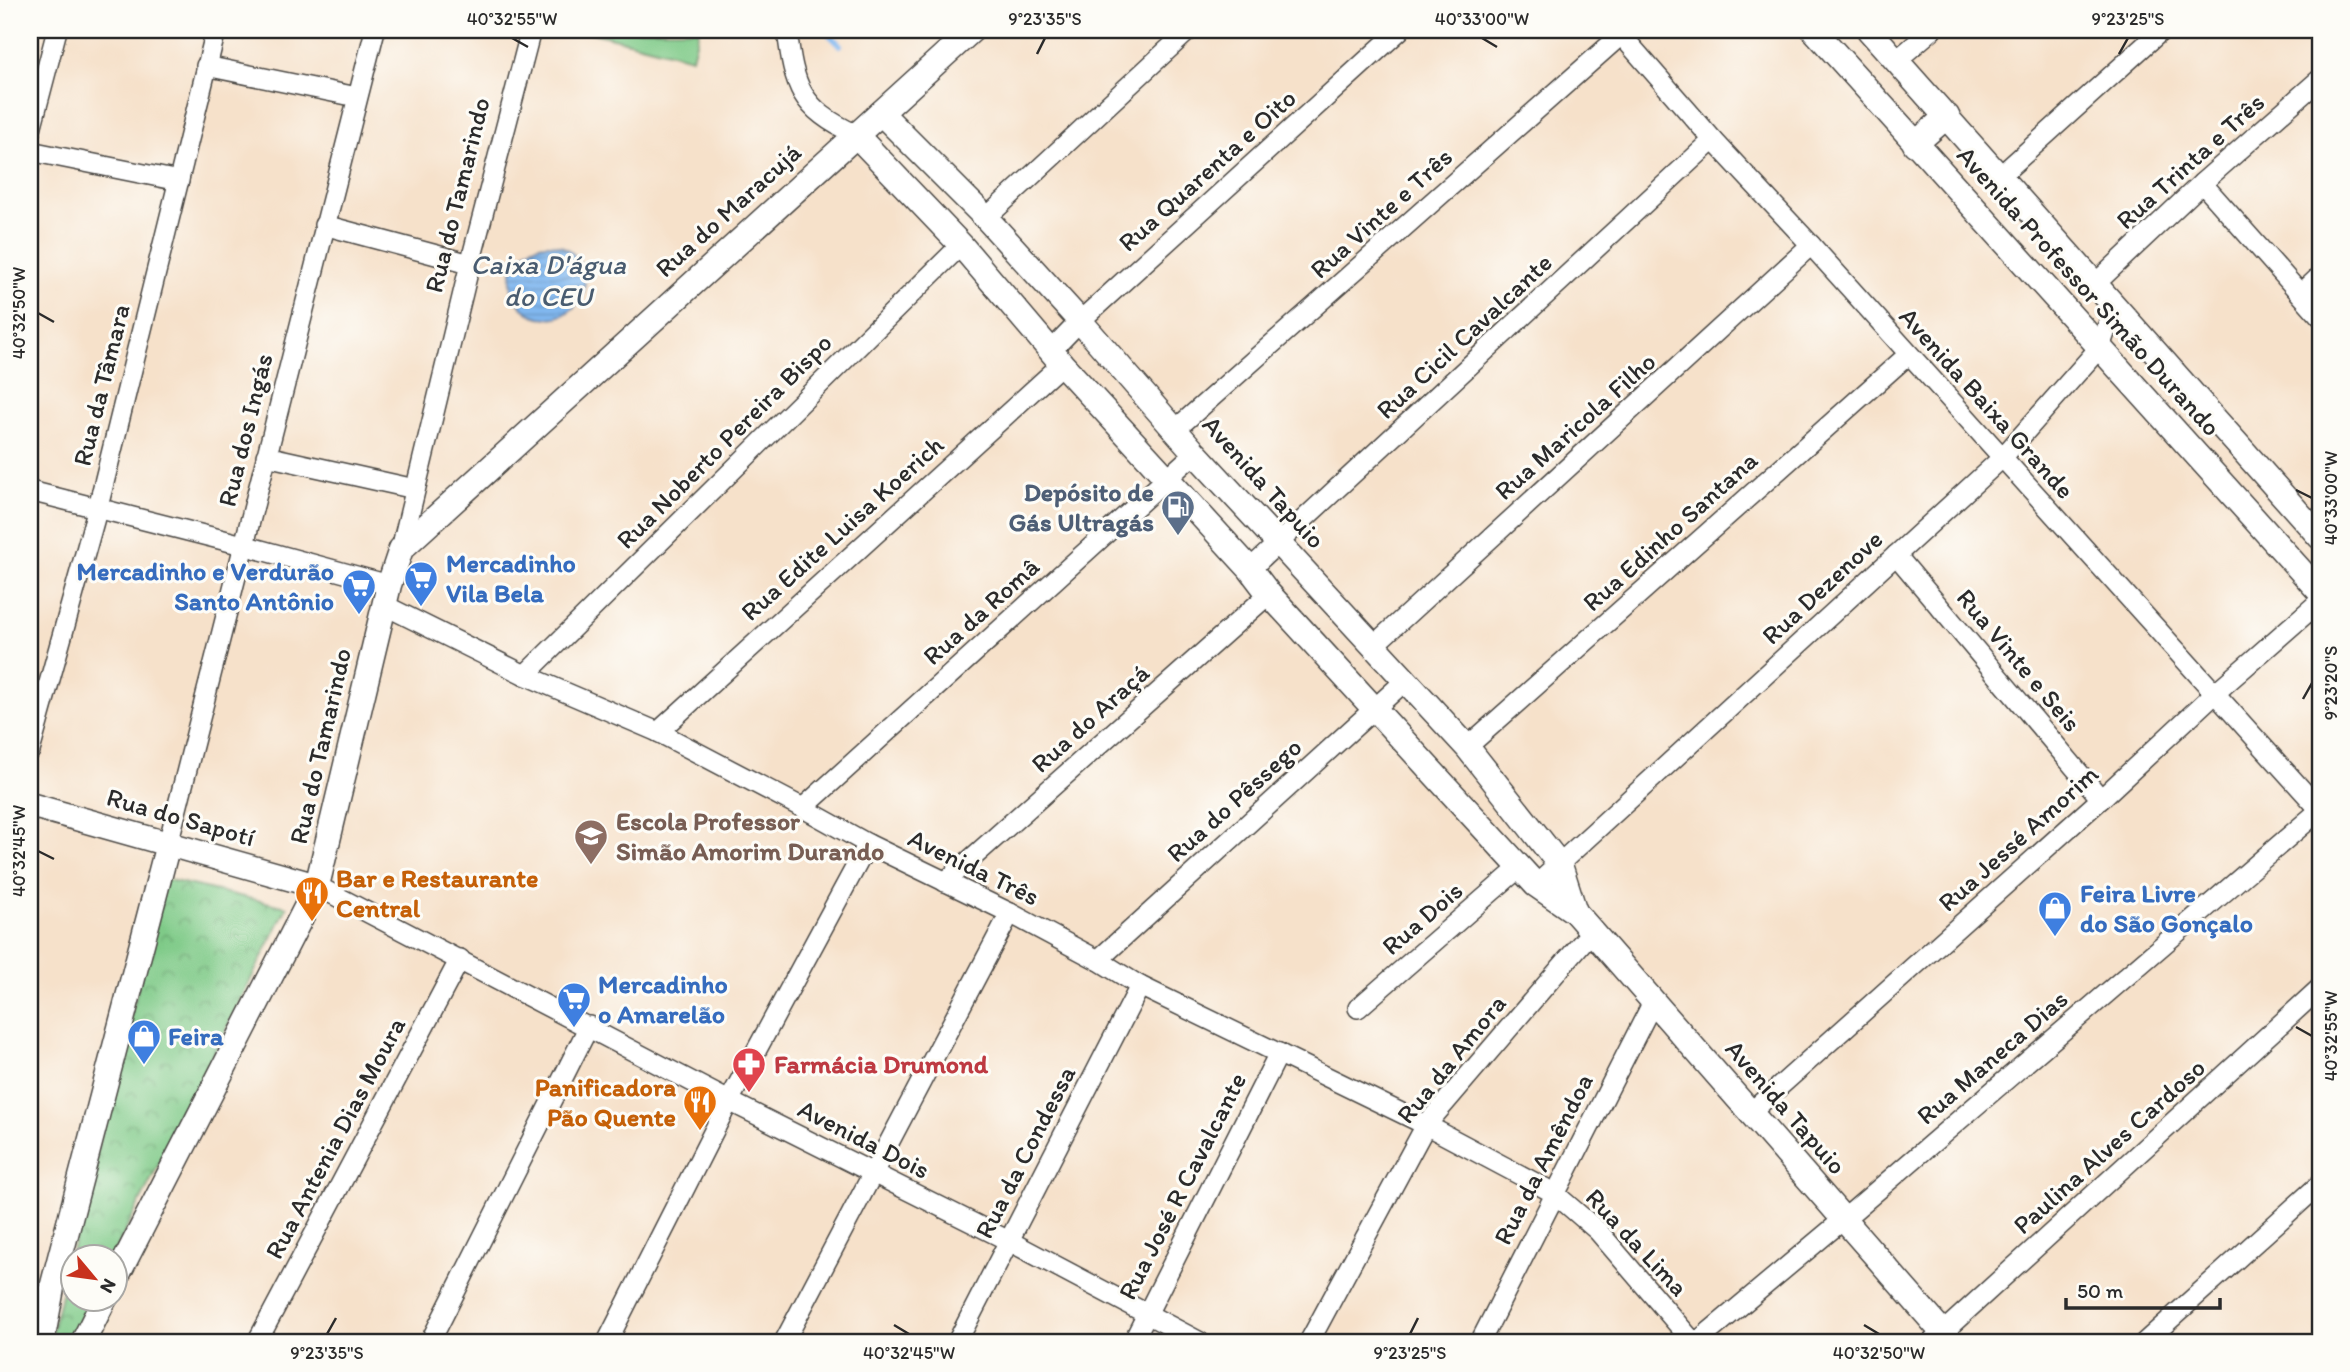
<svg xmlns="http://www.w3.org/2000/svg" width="2350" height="1372" viewBox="0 0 2350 1372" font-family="Itim,sans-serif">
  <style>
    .park { fill: url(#park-crowns); stroke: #557a5a; stroke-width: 2 }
    .pitch { fill: #7fca88; stroke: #557a5a; stroke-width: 2 }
    .water { fill: url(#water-rules); stroke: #56728e; stroke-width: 2 }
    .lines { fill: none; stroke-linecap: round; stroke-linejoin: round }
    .stream { stroke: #81b8f0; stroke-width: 6 }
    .minor-casing { stroke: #494643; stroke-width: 22 }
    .tertiary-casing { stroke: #494643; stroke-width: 27 }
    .minor { stroke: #fff; stroke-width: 19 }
    .tertiary { stroke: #fff; stroke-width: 24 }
    .ticks { fill: none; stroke: #2b2b2b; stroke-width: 2.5 }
    .labels { text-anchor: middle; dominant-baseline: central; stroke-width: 6; stroke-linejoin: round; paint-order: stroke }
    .street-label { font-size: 26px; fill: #2b2b2b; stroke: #fdfcf7 }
    .service-label { font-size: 26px; font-weight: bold; fill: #4e5e75; stroke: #fdfcf7; text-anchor: end }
    .shop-label { font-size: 26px; font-weight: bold; fill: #366cbe; stroke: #fdfcf7; text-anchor: start }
    .education-label { font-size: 26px; font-weight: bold; fill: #785e54; stroke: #fdfcf7; text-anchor: start }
    .food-label { font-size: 26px; font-weight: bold; fill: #c56008; stroke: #fdfcf7; text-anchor: start }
    .health-label { font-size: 26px; font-weight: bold; fill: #be3a42; stroke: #fdfcf7; text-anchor: start }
    .water-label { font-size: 28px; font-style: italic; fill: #495c70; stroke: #fdfcf7 }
    .neatline { fill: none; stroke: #2b2b2b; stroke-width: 2.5 }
    .ticks-label { font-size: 18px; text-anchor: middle; fill: #2b2b2b }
  </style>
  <defs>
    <pattern id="park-crowns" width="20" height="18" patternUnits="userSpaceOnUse" patternTransform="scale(1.75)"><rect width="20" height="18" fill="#7fca88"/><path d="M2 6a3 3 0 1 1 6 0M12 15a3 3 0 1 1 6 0" fill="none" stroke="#68a46f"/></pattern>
    <pattern id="water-rules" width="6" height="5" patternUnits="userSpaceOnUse" patternTransform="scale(1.75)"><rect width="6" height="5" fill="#81b8f0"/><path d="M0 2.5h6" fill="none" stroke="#6a96c3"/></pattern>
  </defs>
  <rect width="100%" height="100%" fill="#fdfcf7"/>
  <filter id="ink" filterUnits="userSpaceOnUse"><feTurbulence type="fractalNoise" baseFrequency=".0143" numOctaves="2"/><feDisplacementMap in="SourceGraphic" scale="14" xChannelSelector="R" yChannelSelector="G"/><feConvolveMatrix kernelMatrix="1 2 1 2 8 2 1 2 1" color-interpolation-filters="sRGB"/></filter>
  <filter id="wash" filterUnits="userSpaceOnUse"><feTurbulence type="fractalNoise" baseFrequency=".00686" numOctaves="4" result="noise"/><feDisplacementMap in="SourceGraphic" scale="28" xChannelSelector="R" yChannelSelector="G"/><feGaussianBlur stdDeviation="1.57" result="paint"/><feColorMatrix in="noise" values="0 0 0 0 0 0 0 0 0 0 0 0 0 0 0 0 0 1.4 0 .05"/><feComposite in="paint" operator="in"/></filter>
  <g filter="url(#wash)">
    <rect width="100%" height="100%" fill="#f6e1ca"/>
    <!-- park -->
    <polygon class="park" points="165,879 287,907 113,1256 74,1256 74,1298 92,1299 71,1341 58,1342 51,1335"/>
    <!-- pitch -->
    <polygon class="pitch" points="581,30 699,30 692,58"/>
    <!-- water -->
    <circle class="water" cx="548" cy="281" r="37"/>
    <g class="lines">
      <!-- stream -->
      <polyline class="stream" points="825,30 840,45"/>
    </g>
  </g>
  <g filter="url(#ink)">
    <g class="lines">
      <!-- minor casing -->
      <g class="minor-casing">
        <g id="minor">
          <path d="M787,30C794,86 800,109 855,134"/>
          <polyline points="1617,30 1713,140 1811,245 2320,810"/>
          <polyline points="1897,60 1932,30"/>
          <polyline points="206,66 357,97"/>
          <polyline points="30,133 57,30"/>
          <polyline points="30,151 179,181"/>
          <polyline points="2000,176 2162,30"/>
          <polyline points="2202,183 2320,316"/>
          <polyline points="986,218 1189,30"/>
          <polyline points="324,225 470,264"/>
          <polyline points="2095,284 2202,183 2320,79"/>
          <polyline points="2301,294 2320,276"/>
          <polyline points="1051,351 1080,321 1400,30"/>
          <polyline points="1176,429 1621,35"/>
          <polyline points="266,456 415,489"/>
          <polyline points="30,491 243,545 389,585"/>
          <polyline points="401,549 470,264 531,30"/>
          <polyline points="1896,555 2101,799"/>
          <polyline points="1250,569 1713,140"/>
          <polyline points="384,605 525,675 658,732 803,808 868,844 1010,913 1098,960 1140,986 1426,1125 1554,1193 1598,1231 1693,1342"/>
          <polyline points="1374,645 1811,245"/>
          <polyline points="525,675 961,245"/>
          <polyline points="658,732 1062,364"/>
          <polyline points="1467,747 1908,355"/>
          <polyline points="30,751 98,507 216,30"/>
          <polyline points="803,808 1195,453"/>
          <polyline points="168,844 375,30"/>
          <polyline points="945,882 1269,594"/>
          <polyline points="1536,885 2002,458 2100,347 2115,305"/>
          <polyline points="317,886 729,1101 1009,1241 1200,1342"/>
          <polyline points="1098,960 1406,680"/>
          <polyline points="1358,1008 1520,867"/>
          <polyline points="1750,1113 2101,799 2215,693 2320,601"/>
          <polyline points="257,1342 460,959"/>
          <polyline points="430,1342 589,1026"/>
          <polyline points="607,1342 729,1101 868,844"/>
          <polyline points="784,1342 1010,913"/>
          <polyline points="957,1342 1140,986"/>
          <polyline points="1133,1342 1279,1053"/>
          <polyline points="1309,1342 1426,1125 1592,931"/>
          <polyline points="1480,1342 1654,1000"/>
          <polyline points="1697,1342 1844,1219 2320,810"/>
          <polyline points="1932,1342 2320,988"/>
          <polyline points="2145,1342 2320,1184"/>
        </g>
      </g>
      <!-- tertiary casing -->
      <g class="tertiary-casing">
        <g id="tertiary">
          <polyline points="1814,30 2320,592"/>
          <polyline points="1869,30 2320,537"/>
          <polyline points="881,113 986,218 1080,321 1195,453 1467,747 1560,865 1575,912"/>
          <polyline points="855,134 961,245 1062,364 1250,569 1269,594 1536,885 1575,912 1951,1342"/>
          <polyline points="1915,144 1947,116"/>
          <polyline points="30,805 317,886"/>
          <polyline points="116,1278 317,886 389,585 401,549 972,30"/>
          <polyline points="42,1342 52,1288 168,844"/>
          <polyline points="83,1342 105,1298"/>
        </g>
      </g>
      <!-- minor -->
      <use href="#minor" class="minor"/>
      <!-- tertiary -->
      <use href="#tertiary" class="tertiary"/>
    </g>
  </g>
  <!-- ticks -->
  <path class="ticks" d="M512,38L528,47M1482,38L1497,47M1037,54L1045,38M2119,54L2128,38M38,313L54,322M2296,490L2312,498M2303,699L2312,683M38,851L54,859M2296,1027L2312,1036M894,1325L909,1334M1864,1325L1879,1334M327,1334L336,1318M1410,1334L1418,1318"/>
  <!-- icons -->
  <defs>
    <g id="fuel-pin" transform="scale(1.75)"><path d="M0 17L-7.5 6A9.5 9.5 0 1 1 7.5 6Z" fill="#5c6f8a" stroke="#fdfcf7"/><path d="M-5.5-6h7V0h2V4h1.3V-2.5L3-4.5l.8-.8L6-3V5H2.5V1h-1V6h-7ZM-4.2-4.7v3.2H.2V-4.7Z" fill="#fff"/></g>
    <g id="supermarket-pin" transform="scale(1.75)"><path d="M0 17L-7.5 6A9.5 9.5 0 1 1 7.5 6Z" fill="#3f7fe0" stroke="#fdfcf7"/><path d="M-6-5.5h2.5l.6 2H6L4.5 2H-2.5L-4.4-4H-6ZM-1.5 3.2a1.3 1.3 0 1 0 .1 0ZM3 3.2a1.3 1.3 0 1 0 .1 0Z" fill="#fff"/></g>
    <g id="school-pin" transform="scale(1.75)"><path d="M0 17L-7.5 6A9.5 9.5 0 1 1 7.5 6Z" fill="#8d6e63" stroke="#fdfcf7"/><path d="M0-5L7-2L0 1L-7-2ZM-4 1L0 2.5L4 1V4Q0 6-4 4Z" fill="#fff"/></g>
    <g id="restaurant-pin" transform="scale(1.75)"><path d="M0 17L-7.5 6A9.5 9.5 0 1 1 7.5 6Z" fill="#e8710a" stroke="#fdfcf7"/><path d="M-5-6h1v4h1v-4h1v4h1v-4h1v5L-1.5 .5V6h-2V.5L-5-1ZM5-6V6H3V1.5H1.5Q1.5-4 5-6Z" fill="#fff"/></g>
    <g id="shop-pin" transform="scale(1.75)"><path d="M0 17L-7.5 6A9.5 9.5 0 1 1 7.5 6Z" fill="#3f7fe0" stroke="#fdfcf7"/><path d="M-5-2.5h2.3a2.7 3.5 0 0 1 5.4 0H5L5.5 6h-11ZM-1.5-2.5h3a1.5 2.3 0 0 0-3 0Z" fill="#fff"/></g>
    <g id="pharmacy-pin" transform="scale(1.75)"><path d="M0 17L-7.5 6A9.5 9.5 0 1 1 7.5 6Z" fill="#e0444e" stroke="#fdfcf7"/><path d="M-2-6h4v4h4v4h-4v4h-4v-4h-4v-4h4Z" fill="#fff"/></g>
  </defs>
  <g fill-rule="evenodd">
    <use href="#fuel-pin" x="1178" y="507"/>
    <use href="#supermarket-pin" x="421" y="578"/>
    <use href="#supermarket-pin" x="359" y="586"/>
    <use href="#school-pin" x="591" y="836"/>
    <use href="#restaurant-pin" x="312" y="893"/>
    <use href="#shop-pin" x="2055" y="908"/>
    <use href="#supermarket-pin" x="574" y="999"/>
    <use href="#shop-pin" x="144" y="1036"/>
    <use href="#pharmacy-pin" x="749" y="1064"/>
    <use href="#restaurant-pin" x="700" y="1102"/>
  </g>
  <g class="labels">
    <!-- street labels -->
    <g class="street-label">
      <text transform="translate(2190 161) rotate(-42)">Rua Trinta e Três</text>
      <text transform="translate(1207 170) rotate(-42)">Rua Quarenta e Oito</text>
      <text transform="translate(457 195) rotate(-76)">Rua do Tamarindo</text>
      <text transform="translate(728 210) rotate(-42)">Rua do Maracujá</text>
      <text transform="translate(1381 213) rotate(-42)">Rua Vinte e Três</text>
      <text transform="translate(2089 291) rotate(48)">Avenida Professor Simão Durando</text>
      <text transform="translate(1464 336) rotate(-43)">Rua Cicil Cavalcante</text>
      <text transform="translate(101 385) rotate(-76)">Rua da Tâmara</text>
      <text transform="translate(1987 403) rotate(48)">Avenida Baixa Grande</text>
      <text transform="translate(1575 426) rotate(-42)">Rua Maricola Filho</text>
      <text transform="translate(245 430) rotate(-76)">Rua dos Ingás</text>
      <text transform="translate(724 441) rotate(-45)">Rua Noberto Pereira Bispo</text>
      <text transform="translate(1264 482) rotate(48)">Avenida Tapuio</text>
      <text transform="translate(842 528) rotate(-42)">Rua Edite Luisa Koerich</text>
      <text transform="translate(1670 531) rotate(-42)">Rua Edinho Santana</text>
      <text transform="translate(1822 587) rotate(-43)">Rua Dezenove</text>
      <text transform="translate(981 611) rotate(-42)">Rua da Româ</text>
      <text transform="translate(2019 660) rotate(50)">Rua Vinte e Seis</text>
      <text transform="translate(1090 718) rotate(-42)">Rua do Araçá</text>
      <text transform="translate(320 746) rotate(-77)">Rua do Tamarindo</text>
      <text transform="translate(1234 800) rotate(-42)">Rua do Pêssego</text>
      <text transform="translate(181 817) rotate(16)">Rua do Sapotí</text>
      <text transform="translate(2018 838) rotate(-42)">Rua Jessé Amorim</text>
      <text transform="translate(974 867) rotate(26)">Avenida Três</text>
      <text transform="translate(1422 918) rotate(-41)">Rua Dois</text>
      <text transform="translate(1992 1057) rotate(-41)">Rua Maneca Dias</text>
      <text transform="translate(1451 1059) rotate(-51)">Rua da Amora</text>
      <text transform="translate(1786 1107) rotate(49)">Avenida Tapuio</text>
      <text transform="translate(335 1138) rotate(-62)">Rua Antenia Dias Moura</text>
      <text transform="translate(864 1139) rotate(27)">Avenida Dois</text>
      <text transform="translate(2109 1146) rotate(-42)">Paulina Alves Cardoso</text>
      <text transform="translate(1025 1152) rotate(-63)">Rua da Condessa</text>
      <text transform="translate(1543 1159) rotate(-63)">Rua da Amêndoa</text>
      <text transform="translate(1182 1186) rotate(-63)">Rua José R Cavalcante</text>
      <text transform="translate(1637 1242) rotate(47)">Rua da Lima</text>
    </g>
    <!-- service labels -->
    <g class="service-label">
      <text x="1154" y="492">Depósito de<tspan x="1154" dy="30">Gás Ultragás</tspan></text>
    </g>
    <!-- shop labels -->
    <g class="shop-label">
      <text x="446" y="563">Mercadinho<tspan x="446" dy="30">Vila Bela</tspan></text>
      <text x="334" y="571" text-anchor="end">Mercadinho e Verdurão<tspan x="334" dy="30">Santo Antônio</tspan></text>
      <text x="2080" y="893">Feira Livre<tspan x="2080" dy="30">do São Gonçalo</tspan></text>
      <text x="598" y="984">Mercadinho<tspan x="598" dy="30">o Amarelão</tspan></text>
      <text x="168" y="1036">Feira</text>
    </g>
    <!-- education labels -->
    <g class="education-label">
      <text x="616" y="821">Escola Professor<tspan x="616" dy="30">Simão Amorim Durando</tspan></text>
    </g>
    <!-- food labels -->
    <g class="food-label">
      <text x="336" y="878">Bar e Restaurante<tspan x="336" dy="30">Central</tspan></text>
      <text x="676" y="1087" text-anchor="end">Panificadora<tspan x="676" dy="30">Pão Quente</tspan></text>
    </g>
    <!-- health labels -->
    <g class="health-label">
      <text x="774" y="1064">Farmácia Drumond</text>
    </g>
    <!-- water labels -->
    <g class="water-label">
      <text x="548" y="264">Caixa D'água<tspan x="548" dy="32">do CEU</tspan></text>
    </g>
  </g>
  <!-- margin -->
  <rect width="2350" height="1372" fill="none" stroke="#fdfcf7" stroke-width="77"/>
  <!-- north arrow -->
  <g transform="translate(94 1278) rotate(119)"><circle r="33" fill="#fdfcf7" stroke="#a9a8a5" stroke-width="2"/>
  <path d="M0-5L12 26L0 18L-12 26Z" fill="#c8321e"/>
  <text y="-10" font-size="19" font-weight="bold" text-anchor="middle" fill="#2b2b2b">N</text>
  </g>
  <!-- scale -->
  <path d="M2066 1298v10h154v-10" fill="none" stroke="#2b2b2b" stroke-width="3.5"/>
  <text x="2077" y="1298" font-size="21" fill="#2b2b2b" stroke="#fdfcf7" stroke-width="5" paint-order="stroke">50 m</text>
  <rect x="38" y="38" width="2274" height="1296" class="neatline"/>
  <g class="ticks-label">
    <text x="512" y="25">40°32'55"W</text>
    <text x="1045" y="25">9°23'35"S</text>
    <text x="1482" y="25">40°33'00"W</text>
    <text x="2128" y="25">9°23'25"S</text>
    <text transform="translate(19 313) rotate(-90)" y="6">40°32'50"W</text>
    <text transform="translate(2331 498) rotate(-90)" y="6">40°33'00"W</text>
    <text transform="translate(2331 683) rotate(-90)" y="6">9°23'20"S</text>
    <text transform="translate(19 851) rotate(-90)" y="6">40°32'45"W</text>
    <text transform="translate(2331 1036) rotate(-90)" y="6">40°32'55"W</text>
    <text x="327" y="1359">9°23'35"S</text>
    <text x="909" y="1359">40°32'45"W</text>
    <text x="1410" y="1359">9°23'25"S</text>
    <text x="1879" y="1359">40°32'50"W</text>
  </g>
</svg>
